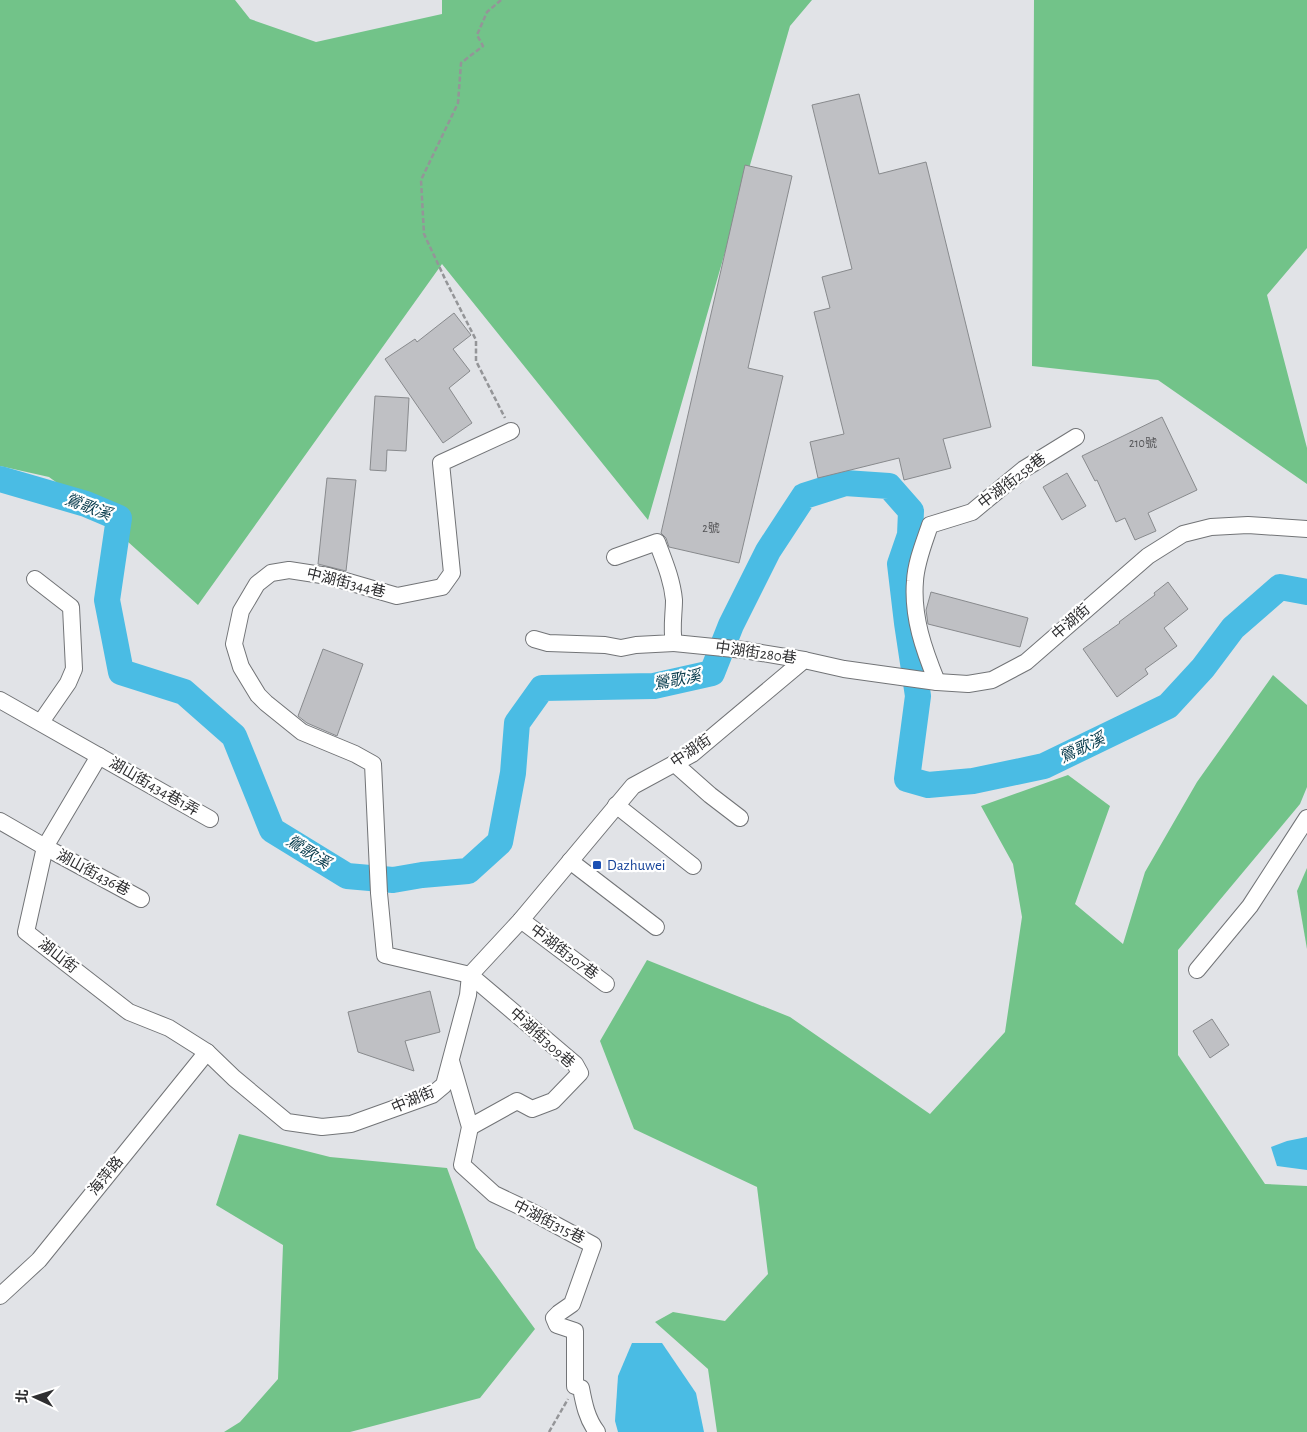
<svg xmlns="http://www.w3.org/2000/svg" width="1307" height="1432" viewBox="0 0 1307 1432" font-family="'Alegreya Sans','Noto Sans TC',sans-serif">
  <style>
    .forest { fill: #72c389 }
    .water { fill: #4abce4 }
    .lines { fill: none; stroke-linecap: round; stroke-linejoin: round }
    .river { stroke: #4abce4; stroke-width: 26 }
    .building { fill: #bfc0c4; stroke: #888a8d }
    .minor-casing { stroke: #727477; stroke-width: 18 }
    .path { stroke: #949598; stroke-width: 2.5; stroke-dasharray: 5 2.5; stroke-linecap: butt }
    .minor { stroke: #fff; stroke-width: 16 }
    .transit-dot { fill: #1a4fb4; stroke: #fff; stroke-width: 2 }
    .labels { text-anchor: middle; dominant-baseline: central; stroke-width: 4.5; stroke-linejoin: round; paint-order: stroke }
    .number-label { font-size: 12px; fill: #525255 }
    .street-label { font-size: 15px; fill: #2e2e30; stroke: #fff }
    .transit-label { font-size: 15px; fill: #164399; stroke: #fff; text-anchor: start }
    .water-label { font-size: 16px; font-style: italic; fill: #083b4c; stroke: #fff }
  </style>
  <rect width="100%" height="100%" fill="#e1e3e7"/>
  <!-- forest -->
  <g class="forest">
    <polygon points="0,0 235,0 250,19 316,42 442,14 442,0 812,0 790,26 648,520 442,264 198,605 86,504 49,477 0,466"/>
    <polygon points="1034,0 1307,0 1307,248 1267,295 1307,448 1307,484 1158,380 1032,366"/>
    <polygon points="1273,675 1307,705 1307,787 1300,804 1178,950 1178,1055 1265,1184 1307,1186 1307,1432 717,1432 708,1369 655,1322 673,1312 725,1321 768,1274 757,1187 634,1129 600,1041 647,960 790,1017 930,1114 1005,1032 1022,917 1013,864 981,806 1068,775 1110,806 1075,904 1123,944 1145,872 1197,782"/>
    <polygon points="1307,868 1307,949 1297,891"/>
    <polygon points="239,1134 330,1157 447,1168 476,1248 535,1329 480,1398 350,1432 224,1432 240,1422 278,1379 283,1245 216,1205"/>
  </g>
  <!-- water -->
  <g class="water">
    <polygon points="1307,1137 1307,1170 1277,1166 1271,1147 1287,1141"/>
    <polygon points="632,1343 662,1343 696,1393 704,1432 618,1432 615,1421 618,1376"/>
  </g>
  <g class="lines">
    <!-- river -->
    <polyline class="river" points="0,479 86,504 119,518 107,600 121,672 184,692 234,736 272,830 347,876 393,880 422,875 468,871 500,842 513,773 517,723 542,688 654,686 712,673 731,625 768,551 804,496 845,483 889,486 911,511 910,535 900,564 907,623 918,696 907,779 928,785 973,781 1044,766 1168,706 1203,668 1233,628 1280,587 1307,592"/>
  </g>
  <!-- building -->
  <g class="building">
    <polygon points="859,94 879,174 926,162 991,427 943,439 951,468 904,480 899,458 818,478 810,442 844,434 814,312 830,308 822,277 852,269 812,105"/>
    <polygon points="745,165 792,176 748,368 783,376 739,563 669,547 666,538 661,533"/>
    <polygon points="454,313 471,335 453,349 470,371 449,388 472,423 443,443 385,359 415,339 417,342"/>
    <polygon points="375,396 409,398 406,451 387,450 386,471 370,470"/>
    <polygon points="1162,417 1197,490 1148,513 1156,531 1135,540 1125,518 1116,522 1097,480 1095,481 1082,456"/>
    <polygon points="1067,473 1086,506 1062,520 1043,487"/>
    <polygon points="327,478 356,480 346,571 318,564"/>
    <polygon points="1168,582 1188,609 1164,628 1177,646 1145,669 1148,674 1117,697 1083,649 1120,623 1119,622 1155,595 1154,593"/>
    <polygon points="931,592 1028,618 1020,647 928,624 926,610"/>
    <polygon points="323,649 363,664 337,736 307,723 298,716"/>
    <polygon points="430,991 440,1032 405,1041 414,1071 358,1052 348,1012"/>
    <polygon points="1212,1019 1229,1045 1210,1058 1193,1031"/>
  </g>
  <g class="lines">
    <!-- minor casing -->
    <g class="minor-casing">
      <g id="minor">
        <polyline points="35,579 71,607 74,669 68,683 41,722"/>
        <path d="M534,639L548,643L605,645L621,648L636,645L674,643C671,629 674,614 674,600C672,579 664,561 657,542L615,557"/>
        <polyline points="674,643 744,650 804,660"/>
        <path d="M937,682C924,650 912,617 915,581C916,562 924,543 930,525L972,512L1024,469L1076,437"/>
        <polyline points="0,700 210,819"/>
        <polyline points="99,756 45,847 141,899"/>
        <polyline points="675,764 710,795 740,818"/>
        <polyline points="616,805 693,866"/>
        <polyline points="0,821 45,847 26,932 129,1012 169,1028 207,1052 234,1078 287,1122 322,1127 351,1124 432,1095 444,1085 468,995 470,975 521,920 633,786 692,754 804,660 844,669 937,682 968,684 992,680 1026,662 1148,556 1183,534 1211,527 1248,525 1307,529"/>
        <polyline points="570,861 656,927"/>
        <polyline points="521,920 606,984"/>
        <polyline points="1197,970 1250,906 1307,818"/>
        <path d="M451,1061L470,1127L462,1165L494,1194L530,1211L593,1245L572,1304L559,1313L554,1318L557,1325L575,1331V1386L581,1388C584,1404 587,1419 597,1432"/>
        <polyline points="470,1127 517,1101 532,1109 553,1101 580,1073 575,1064 470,975 385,955 379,893 373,764 355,754 302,732 266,703 258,695 241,667 234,644 241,611 257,584 271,573 289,570 328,576 397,596 442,587 452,573 441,463 511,431"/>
        <polyline points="0,1296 39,1260 207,1052"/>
      </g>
    </g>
    <!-- path -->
    <g class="path">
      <polyline points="501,0 487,12 477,35 483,46 461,63 458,103 421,180 424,234 446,281 476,340 476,361 505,418"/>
      <polyline points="549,1432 568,1399"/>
    </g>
    <!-- minor -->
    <use href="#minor" class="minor"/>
  </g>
  <!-- markers -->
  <rect class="transit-dot" x="592" y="860" width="10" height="10" rx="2.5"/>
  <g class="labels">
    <!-- number labels -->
    <g class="number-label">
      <text x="1143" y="443">210號</text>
      <text x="711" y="528">2號</text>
    </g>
    <!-- street labels -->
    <g class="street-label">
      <text transform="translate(1012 481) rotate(-37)">中湖街258巷</text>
      <text transform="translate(346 583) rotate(14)">中湖街344巷</text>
      <text transform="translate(1071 622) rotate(-41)">中湖街</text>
      <text transform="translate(756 653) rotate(8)">中湖街280巷</text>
      <text transform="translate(691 751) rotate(-34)">中湖街</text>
      <text transform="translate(154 787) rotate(30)">湖山街434巷1弄</text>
      <text transform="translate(93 873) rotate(28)">湖山街436巷</text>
      <text transform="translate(564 952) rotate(37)">中湖街307巷</text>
      <text transform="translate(58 956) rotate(38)">湖山街</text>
      <text transform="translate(542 1038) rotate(42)">中湖街309巷</text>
      <text transform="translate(413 1100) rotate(-23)">中湖街</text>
      <text transform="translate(106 1176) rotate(-51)">海萍路</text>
      <text transform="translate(549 1222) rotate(27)">中湖街315巷</text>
    </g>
    <!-- transit labels -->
    <g class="transit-label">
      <text x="607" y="865">Dazhuwei</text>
    </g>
    <!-- water labels -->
    <g class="water-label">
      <text transform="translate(88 507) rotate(20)">鶯歌溪</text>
      <text transform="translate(677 680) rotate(-11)">鶯歌溪</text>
      <text transform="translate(1082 748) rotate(-26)">鶯歌溪</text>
      <text transform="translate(308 852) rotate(32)">鶯歌溪</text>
    </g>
  </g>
  <!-- north arrow -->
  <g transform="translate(35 1397) rotate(274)" stroke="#ffffff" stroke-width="4" paint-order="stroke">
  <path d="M0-4L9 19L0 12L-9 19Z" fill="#2e2e30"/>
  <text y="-8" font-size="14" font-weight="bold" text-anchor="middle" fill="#2e2e30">北</text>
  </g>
</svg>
